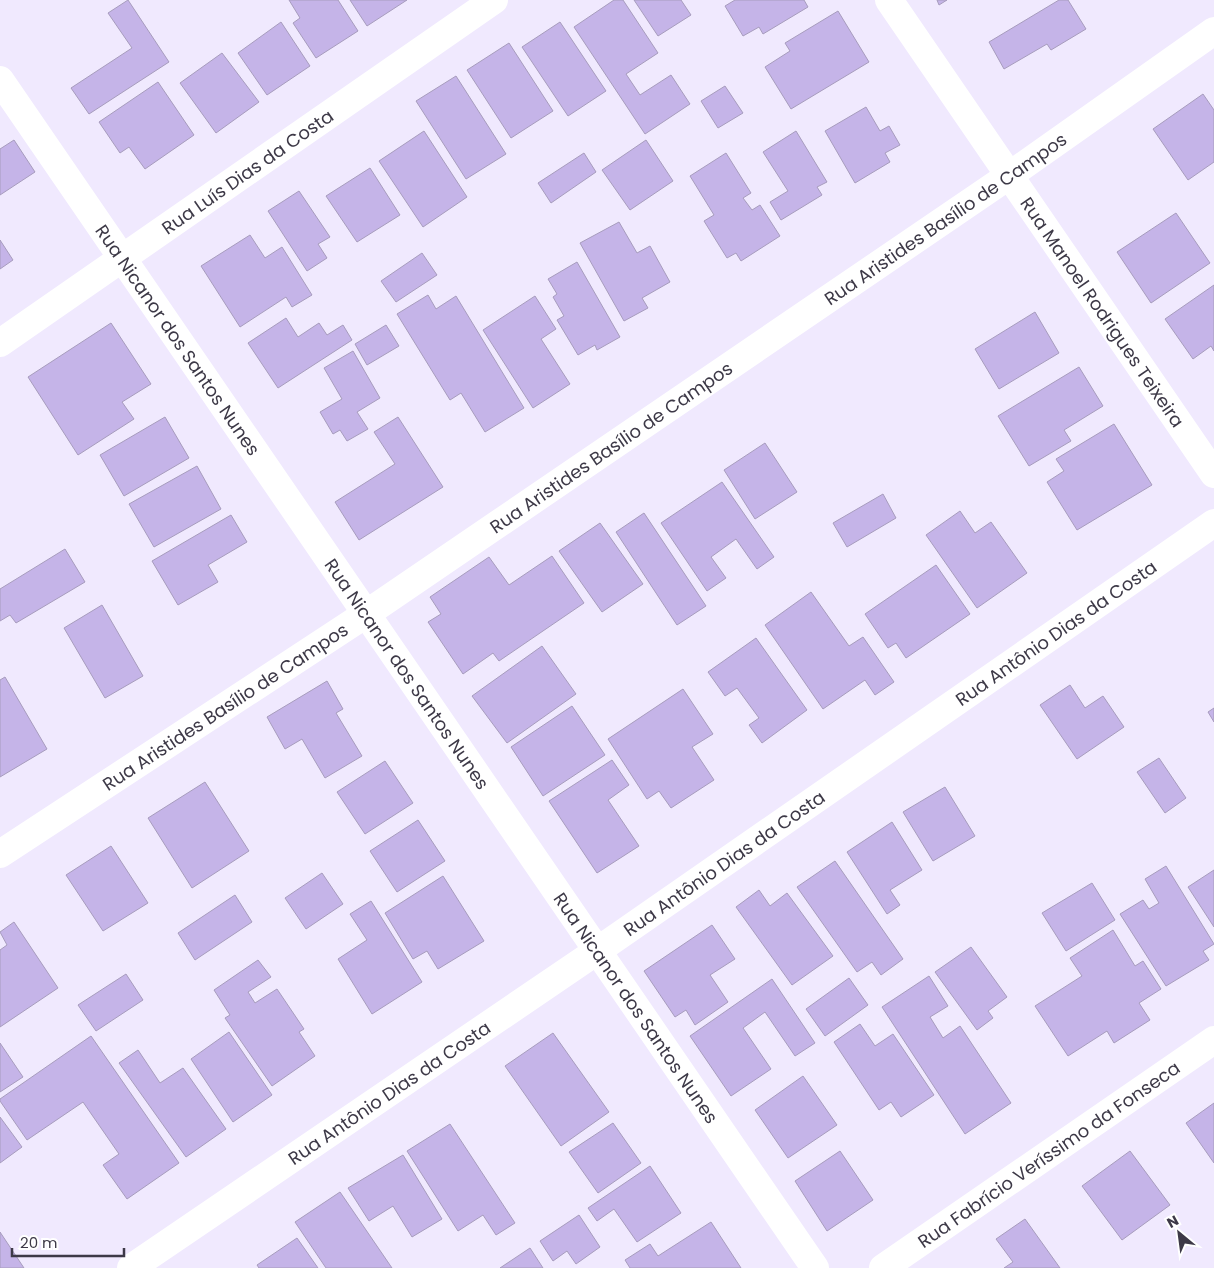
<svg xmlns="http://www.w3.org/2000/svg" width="1214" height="1268" viewBox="0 0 1214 1268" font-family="Poppins,sans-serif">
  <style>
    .building { fill: #c5b4e8; stroke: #a79cbd }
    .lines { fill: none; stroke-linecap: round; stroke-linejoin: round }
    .minor { stroke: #fff; stroke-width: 28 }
    .labels { text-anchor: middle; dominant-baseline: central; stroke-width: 4; stroke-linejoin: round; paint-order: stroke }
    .street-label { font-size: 18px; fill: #3d3947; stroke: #fff }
  </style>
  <rect width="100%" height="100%" fill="#f0e9fe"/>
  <!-- building -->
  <g class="building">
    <polygon points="128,0 169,62 89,114 71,88 132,48 108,13"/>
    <polygon points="289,0 338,0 358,31 316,58 293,23 300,18"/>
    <polygon points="350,0 407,0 367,26"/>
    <polygon points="614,0 623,0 658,53 626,74 640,95 671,75 690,104 645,134 574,27"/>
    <polygon points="634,0 681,0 691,15 658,36"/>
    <polygon points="735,0 804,0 808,7 763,34 759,27 743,36 725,6"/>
    <polygon points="937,0 947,0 939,5"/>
    <polygon points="1059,0 1068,0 1086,29 1051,50 1047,44 1004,69 989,42"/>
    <polygon points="838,11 869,62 791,109 765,67 790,51 785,43"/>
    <polygon points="281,22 310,66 267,95 238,53"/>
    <polygon points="560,22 606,91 568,116 522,47"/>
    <polygon points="509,43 553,111 511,138 467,70"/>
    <polygon points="222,53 259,102 216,133 180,83"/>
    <polygon points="456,76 506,154 466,179 416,101"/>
    <polygon points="158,82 194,135 145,169 129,147 120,153 99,122"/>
    <polygon points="725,86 743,113 718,128 701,101"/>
    <polygon points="1203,94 1214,110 1214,162 1188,180 1153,129"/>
    <polygon points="866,107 880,131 889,126 900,145 885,153 890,162 855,183 825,131"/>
    <polygon points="424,131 467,197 423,227 379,161"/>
    <polygon points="796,131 827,182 817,187 822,195 781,220 770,202 788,191 763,152"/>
    <polygon points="14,140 35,172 0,195 0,149"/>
    <polygon points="646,140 673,181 630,210 602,170"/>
    <polygon points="584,153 596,172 551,203 538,183"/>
    <polygon points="726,153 751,193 743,198 752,210 760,205 780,236 741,261 736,253 727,258 704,221 714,215 690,176"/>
    <polygon points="370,168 400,215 357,242 326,196"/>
    <polygon points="299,191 330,237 318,244 327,258 307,271 268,211"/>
    <polygon points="1176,213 1210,263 1151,303 1117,252"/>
    <polygon points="619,222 637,253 650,246 670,282 642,298 648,308 624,321 580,243"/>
    <polygon points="250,235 265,258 282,247 312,295 292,307 286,297 240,327 201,266"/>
    <polygon points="0,240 13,260 0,269"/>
    <polygon points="422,253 437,275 396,302 381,281"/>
    <polygon points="577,262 620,337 597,350 595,345 578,355 557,320 564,316 553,297 557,294 548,279"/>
    <polygon points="1214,285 1214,351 1211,346 1193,359 1165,319"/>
    <polygon points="428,295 436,309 456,296 524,408 485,432 461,393 450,400 397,314"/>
    <polygon points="535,296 556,329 541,339 570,384 533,408 483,330"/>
    <polygon points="1035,312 1059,353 999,389 975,349"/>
    <polygon points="286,318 298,337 319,323 327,335 343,325 352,340 278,388 248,343"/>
    <polygon points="111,323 151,384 122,402 134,419 78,455 28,377"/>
    <polygon points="386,325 399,346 367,365 355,344"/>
    <polygon points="353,351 380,398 357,412 368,429 347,441 340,430 333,434 320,412 342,399 324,368"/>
    <polygon points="1079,367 1103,406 1064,430 1071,441 1029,466 998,416"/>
    <polygon points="165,417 189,458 124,496 100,455"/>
    <polygon points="398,417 443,487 359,540 335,502 395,464 374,432"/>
    <polygon points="1114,424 1152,485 1077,530 1047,482 1064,471 1056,459"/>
    <polygon points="765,443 797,492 755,519 724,470"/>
    <polygon points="197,466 221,509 154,547 129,504"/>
    <polygon points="722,482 774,557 757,569 736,539 711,557 726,578 707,591 661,523"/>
    <polygon points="883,494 896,518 847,547 833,523"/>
    <polygon points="960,511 975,533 991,522 1027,573 977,608 926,535"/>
    <polygon points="644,513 706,606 677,625 616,532"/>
    <polygon points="231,515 247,542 208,565 218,582 178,605 152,561"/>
    <polygon points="600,523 643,584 602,612 559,551"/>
    <polygon points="65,549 85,582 16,623 10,615 0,621 0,589"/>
    <polygon points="552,556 584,603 499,661 493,653 463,674 428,622 441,614 430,597 489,557 509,585"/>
    <polygon points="936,565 970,614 906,658 896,643 888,648 865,614"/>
    <polygon points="811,592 849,646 863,637 894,682 875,695 865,680 823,709 765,625"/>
    <polygon points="102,605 143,676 105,698 64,628"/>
    <polygon points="756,638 807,710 762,743 749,725 759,718 737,688 725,696 708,672"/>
    <polygon points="542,646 576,694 507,743 472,696"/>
    <polygon points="5,677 47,749 0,777 0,680"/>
    <polygon points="327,681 343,709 336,713 362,756 325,778 302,739 285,749 267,717"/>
    <polygon points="1070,685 1085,708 1103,696 1124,727 1077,759 1040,705"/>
    <polygon points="683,689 713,734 692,747 714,780 671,808 659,791 647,799 608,739"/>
    <polygon points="572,706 605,755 543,796 511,747"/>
    <polygon points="1214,708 1214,722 1208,712"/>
    <polygon points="1159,758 1186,798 1165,813 1137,772"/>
    <polygon points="612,760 629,785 608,800 639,846 597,873 549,801"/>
    <polygon points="385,761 413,803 365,834 337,792"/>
    <polygon points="205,782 249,851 192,888 148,818"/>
    <polygon points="945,787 975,836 933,861 903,812"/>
    <polygon points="418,820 445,861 397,892 370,851"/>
    <polygon points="892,822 922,870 890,890 900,905 887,914 847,852"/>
    <polygon points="111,846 148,903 103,931 66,875"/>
    <polygon points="835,861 903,959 881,975 872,962 857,972 797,887"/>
    <polygon points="1166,866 1214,944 1203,951 1209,960 1166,986 1120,914 1143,900 1149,909 1159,903 1145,879"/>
    <polygon points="1214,870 1214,927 1188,887"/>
    <polygon points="322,873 343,904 306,929 285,898"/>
    <polygon points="443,876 484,941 438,969 427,951 413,959 385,913"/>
    <polygon points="1092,883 1115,920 1066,951 1042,913"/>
    <polygon points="759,890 770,906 787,893 833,956 792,985 736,907"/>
    <polygon points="235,895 252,922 195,960 178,933"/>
    <polygon points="371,901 422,982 372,1014 338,959 367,940 350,914"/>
    <polygon points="14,922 58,988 0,1027 0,950 7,945 0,932"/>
    <polygon points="712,925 735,959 710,975 728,1002 695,1025 686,1010 675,1017 644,971"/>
    <polygon points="1113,930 1135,966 1143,961 1161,989 1139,1003 1150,1020 1114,1043 1107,1031 1068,1056 1035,1006 1082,976 1070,958"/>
    <polygon points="971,947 1007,997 988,1011 993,1018 977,1030 935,972"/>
    <polygon points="258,960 271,977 248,992 255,1003 277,989 304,1029 299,1032 315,1056 272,1086 225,1018 230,1015 214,990"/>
    <polygon points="126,974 143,1000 96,1031 78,1005"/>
    <polygon points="929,976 948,1006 930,1017 943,1038 960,1026 1011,1103 965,1134 882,1007"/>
    <polygon points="849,978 868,1005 825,1036 806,1009"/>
    <polygon points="772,979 815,1043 795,1056 765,1012 743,1028 771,1069 731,1096 690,1036"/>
    <polygon points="860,1024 875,1046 893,1034 934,1095 901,1117 891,1102 879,1110 834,1042"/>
    <polygon points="229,1032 272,1095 233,1122 191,1059"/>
    <polygon points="553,1033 609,1112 561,1146 505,1066"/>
    <polygon points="91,1036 179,1163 127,1199 103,1165 119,1154 83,1102 27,1140 0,1101 0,1099"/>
    <polygon points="0,1043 23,1077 0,1092"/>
    <polygon points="138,1050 160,1083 183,1068 226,1129 186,1157 119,1063"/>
    <polygon points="803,1076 837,1125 788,1158 755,1110"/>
    <polygon points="1214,1103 1214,1163 1186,1123"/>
    <polygon points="0,1117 22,1147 0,1163"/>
    <polygon points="613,1123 641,1163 598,1193 569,1152"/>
    <polygon points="450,1124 515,1223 496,1235 483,1215 458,1231 407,1151"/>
    <polygon points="840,1151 873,1200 827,1231 795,1181"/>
    <polygon points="1130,1151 1170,1205 1122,1240 1082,1186"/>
    <polygon points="403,1155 442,1219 412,1237 393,1206 369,1221 348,1188"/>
    <polygon points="650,1166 681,1213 637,1242 614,1209 597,1221 588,1208"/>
    <polygon points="340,1192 392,1268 326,1268 295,1222"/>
    <polygon points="579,1215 600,1247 576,1264 567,1251 553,1261 540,1241"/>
    <polygon points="1025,1219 1060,1268 1004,1268 1013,1262 996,1239"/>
    <polygon points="711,1222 741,1268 630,1268 625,1260 650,1244 658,1256"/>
    <polygon points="0,1232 24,1268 0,1268"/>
    <polygon points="297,1238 318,1268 259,1268 257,1265"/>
    <polygon points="530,1248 543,1268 500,1268"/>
  </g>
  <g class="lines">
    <!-- minor -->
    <g class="minor">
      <path id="s1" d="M889,0L1214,474"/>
      <path id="s2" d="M0,80L815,1268"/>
      <path id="s3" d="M0,343L494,0"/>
      <path id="s4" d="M0,854L366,614L1010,175L1214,31"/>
      <path id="s5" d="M131,1268L597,951L1214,523"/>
      <path id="s6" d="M883,1268L1214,1040"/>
    </g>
  </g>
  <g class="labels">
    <!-- street labels -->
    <g class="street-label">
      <text stroke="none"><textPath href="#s3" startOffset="301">Rua Luís Dias da Costa</textPath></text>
      <text stroke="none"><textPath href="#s4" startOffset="1139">Rua Aristides Basílio de Campos</textPath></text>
      <text stroke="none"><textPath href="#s1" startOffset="378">Rua Manoel Rodrigues Teixeira</textPath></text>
      <text stroke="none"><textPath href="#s2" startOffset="315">Rua Nicanor dos Santos Nunes</textPath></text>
      <text stroke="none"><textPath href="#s4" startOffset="734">Rua Aristides Basílio de Campos</textPath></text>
      <text stroke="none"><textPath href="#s5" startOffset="1122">Rua Antônio Dias da Costa</textPath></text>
      <text stroke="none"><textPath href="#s2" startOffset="720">Rua Nicanor dos Santos Nunes</textPath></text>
      <text stroke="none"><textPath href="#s4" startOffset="269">Rua Aristides Basílio de Campos</textPath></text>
      <text stroke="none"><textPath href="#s5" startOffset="718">Rua Antônio Dias da Costa</textPath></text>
      <text stroke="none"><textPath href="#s2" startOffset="1125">Rua Nicanor dos Santos Nunes</textPath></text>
      <text stroke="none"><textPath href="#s5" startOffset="312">Rua Antônio Dias da Costa</textPath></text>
      <text stroke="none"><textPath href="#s6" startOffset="201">Rua Fabrício Veríssimo da Fonseca</textPath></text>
    </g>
  </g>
  <!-- north arrow -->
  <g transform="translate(1179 1233) rotate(331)" stroke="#ffffff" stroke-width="4" paint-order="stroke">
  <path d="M0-4L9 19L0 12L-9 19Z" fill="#3d3947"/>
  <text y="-8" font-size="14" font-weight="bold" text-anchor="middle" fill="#3d3947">N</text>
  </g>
  <!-- scale -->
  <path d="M12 1248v8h112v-8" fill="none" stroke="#3d3947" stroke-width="2.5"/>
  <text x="20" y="1248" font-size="15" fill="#3d3947" stroke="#ffffff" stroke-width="4" paint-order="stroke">20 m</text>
</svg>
